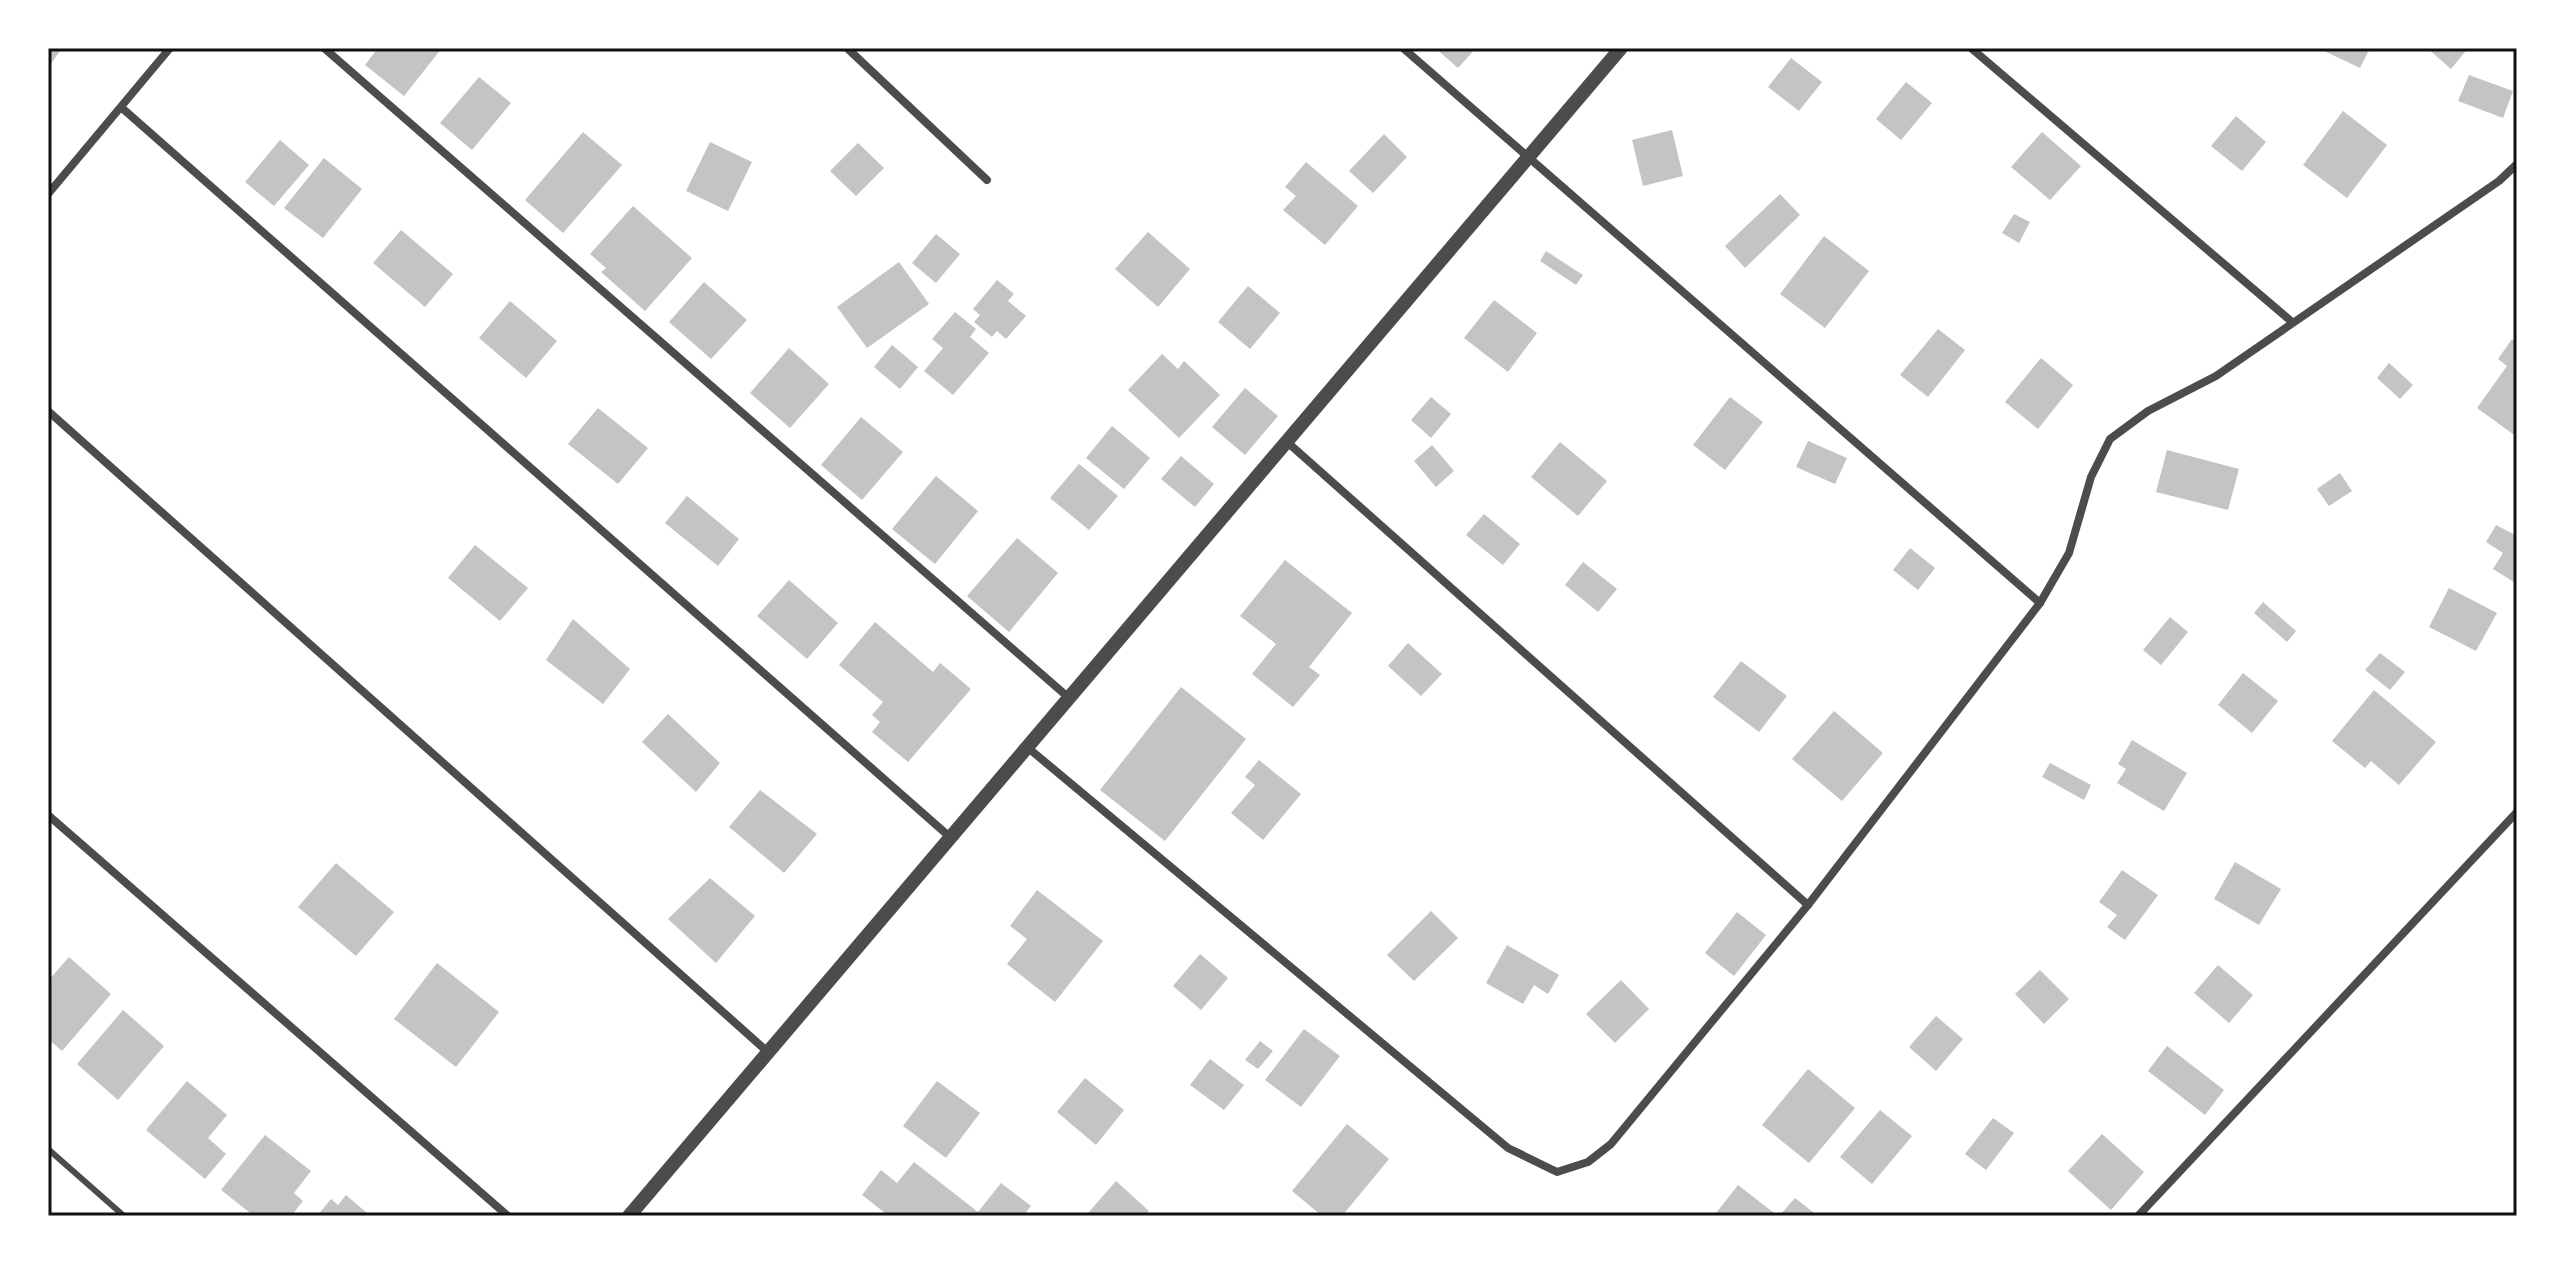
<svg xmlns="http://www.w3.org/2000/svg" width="2565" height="1264" viewBox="0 0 2565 1264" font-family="Montserrat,sans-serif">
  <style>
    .building { fill: #c4c4c4 }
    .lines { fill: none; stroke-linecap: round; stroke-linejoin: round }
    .service { stroke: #4c4c4c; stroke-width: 6 }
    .minor { stroke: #4c4c4c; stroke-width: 8 }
    .tertiary { stroke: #4c4c4c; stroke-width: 14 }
    .neatline { fill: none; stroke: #111; stroke-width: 3 }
  </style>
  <rect width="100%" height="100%" fill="#fff"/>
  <!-- building -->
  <g class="building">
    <polygon points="48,48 62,48 48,68"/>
    <polygon points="378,48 442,48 404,96 365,65"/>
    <polygon points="1435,48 1476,48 1458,68"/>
    <polygon points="2318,48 2370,48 2360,68"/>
    <polygon points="2427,48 2468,48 2451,69"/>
    <polygon points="1791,58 1822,82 1799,111 1768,87"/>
    <polygon points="2469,75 2513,91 2503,118 2458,101"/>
    <polygon points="479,77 511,103 472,150 440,123"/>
    <polygon points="1906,82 1932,103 1901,140 1876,119"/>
    <polygon points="2343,111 2387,145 2347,198 2303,165"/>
    <polygon points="2236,116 2266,142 2242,171 2211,146"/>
    <polygon points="1672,130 1683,176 1643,186 1632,140"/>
    <polygon points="583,132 622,165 563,233 525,200"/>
    <polygon points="2042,132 2081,166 2050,200 2011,167"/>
    <polygon points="1384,134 1407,157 1373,193 1349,171"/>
    <polygon points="280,140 309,165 274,206 245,182"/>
    <polygon points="710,142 752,162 728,211 686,191"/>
    <polygon points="858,143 884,168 856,196 830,171"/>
    <polygon points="324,158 362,189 323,238 284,208"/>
    <polygon points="1306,162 1358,206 1325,245 1283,210 1296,196 1285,187"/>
    <polygon points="1780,194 1800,215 1745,268 1725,246"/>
    <polygon points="633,206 692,258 645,311 601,272 606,268 590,254"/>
    <polygon points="2014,214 2030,222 2019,243 2002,233"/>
    <polygon points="401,230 453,274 425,307 373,263"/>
    <polygon points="1148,232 1190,269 1158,307 1115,269"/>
    <polygon points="936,234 960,254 936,283 912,263"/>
    <polygon points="1824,236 1869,271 1825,328 1780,294"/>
    <polygon points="1546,251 1583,275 1576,285 1540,261"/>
    <polygon points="899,262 929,304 867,348 837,307"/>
    <polygon points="997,280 1014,294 1008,301 1026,316 1006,339 997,331 992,337 974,322 980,315 973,309"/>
    <polygon points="704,282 747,320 711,359 669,322"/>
    <polygon points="1248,286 1280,313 1250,349 1218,322"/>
    <polygon points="1494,300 1537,333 1508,372 1464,338"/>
    <polygon points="510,301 557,341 526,378 479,338"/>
    <polygon points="955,312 976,329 970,337 989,353 953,395 924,371 943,348 932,339"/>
    <polygon points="1938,329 1965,350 1928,397 1900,375"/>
    <polygon points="2512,339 2517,343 2517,437 2477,408 2507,366 2498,359"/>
    <polygon points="892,345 918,367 900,389 874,367"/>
    <polygon points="789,348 829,384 790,428 750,393"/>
    <polygon points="1162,354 1178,369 1184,361 1220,395 1179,438 1128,390"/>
    <polygon points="2041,358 2073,385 2038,429 2005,402"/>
    <polygon points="2389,363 2413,385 2400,399 2377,378"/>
    <polygon points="1245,388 1278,416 1245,455 1212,427"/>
    <polygon points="1431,397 1451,414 1431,438 1411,420"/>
    <polygon points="1730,397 1763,422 1725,470 1693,445"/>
    <polygon points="598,408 648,448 618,484 568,444"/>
    <polygon points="861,417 903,452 862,500 821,465"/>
    <polygon points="1112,426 1150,458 1124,489 1086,458"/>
    <polygon points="1808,441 1847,458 1835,484 1796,467"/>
    <polygon points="1560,442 1607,481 1578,516 1531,477"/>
    <polygon points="1432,445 1454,471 1436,487 1414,461"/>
    <polygon points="2167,450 2239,469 2228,510 2156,492"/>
    <polygon points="1181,456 1214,484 1195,507 1161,479"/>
    <polygon points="1079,464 1118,496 1089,530 1050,498"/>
    <polygon points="2340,473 2352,491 2329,506 2317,489"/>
    <polygon points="936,476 978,511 935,564 892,529"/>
    <polygon points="687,496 739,539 718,566 665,523"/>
    <polygon points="1484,514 1520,544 1503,565 1466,535"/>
    <polygon points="2496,525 2517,536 2517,584 2493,569 2503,553 2486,542"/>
    <polygon points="1017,538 1058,573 1009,632 967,596"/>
    <polygon points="475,545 528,588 500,621 448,578"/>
    <polygon points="1910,548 1935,568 1918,590 1893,570"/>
    <polygon points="1285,560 1352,613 1309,667 1320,675 1293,707 1252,674 1276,644 1240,616"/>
    <polygon points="1583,562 1617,589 1598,612 1565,585"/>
    <polygon points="789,580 838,623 807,659 757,616"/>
    <polygon points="2449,588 2497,613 2476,651 2429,627"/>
    <polygon points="2263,602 2296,631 2287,642 2254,613"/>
    <polygon points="2170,617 2188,632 2161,665 2143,650"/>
    <polygon points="573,619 630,669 603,704 546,660"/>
    <polygon points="875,622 933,672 940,663 971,689 908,762 872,732 880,722 872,715 883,702 839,665"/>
    <polygon points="1408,643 1442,674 1421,696 1388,666"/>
    <polygon points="2380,653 2405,672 2390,690 2365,670"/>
    <polygon points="1741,661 1787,696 1759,732 1713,697"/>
    <polygon points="2243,673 2278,701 2252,733 2218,705"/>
    <polygon points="1181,687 1246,739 1165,841 1100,790"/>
    <polygon points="2374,690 2436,742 2399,785 2371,761 2365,768 2332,741"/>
    <polygon points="1834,711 1883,753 1842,801 1792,759"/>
    <polygon points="668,714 720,763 696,792 642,742"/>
    <polygon points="2132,740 2187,773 2164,811 2117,783 2126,769 2118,764"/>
    <polygon points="1259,760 1301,794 1263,840 1231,813 1255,785 1245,777"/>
    <polygon points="2050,763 2091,785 2084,800 2042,777"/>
    <polygon points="760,790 817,834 784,873 729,827"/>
    <polygon points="2235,862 2281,889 2259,925 2214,899"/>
    <polygon points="336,863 394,912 356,956 298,907"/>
    <polygon points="2122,870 2158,895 2125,940 2107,927 2117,915 2099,902"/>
    <polygon points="710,878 755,916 716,963 668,919"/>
    <polygon points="1037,890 1103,941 1055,1002 1007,964 1027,939 1010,926"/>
    <polygon points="1431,911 1458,938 1414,981 1387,955"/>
    <polygon points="1737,912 1766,935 1734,976 1705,953"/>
    <polygon points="1507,945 1559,975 1548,994 1534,985 1523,1004 1486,983"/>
    <polygon points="1200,954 1228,978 1201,1010 1173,986"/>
    <polygon points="69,957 111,994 62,1051 48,1039 48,981"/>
    <polygon points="437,963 499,1012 456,1067 394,1019"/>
    <polygon points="2218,965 2253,995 2229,1023 2194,993"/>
    <polygon points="2040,970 2069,999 2044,1024 2015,994"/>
    <polygon points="1621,980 1649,1009 1615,1043 1586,1014"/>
    <polygon points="123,1010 164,1046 118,1100 77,1064"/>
    <polygon points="1936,1016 1963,1039 1936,1071 1909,1047"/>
    <polygon points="1304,1029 1340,1056 1301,1107 1265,1080"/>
    <polygon points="1260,1041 1273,1051 1258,1069 1245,1060"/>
    <polygon points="2167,1046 2224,1090 2205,1115 2148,1071"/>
    <polygon points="1210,1059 1244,1085 1224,1110 1190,1085"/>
    <polygon points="1808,1069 1855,1108 1809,1163 1762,1125"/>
    <polygon points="1085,1078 1124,1110 1096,1145 1057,1112"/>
    <polygon points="187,1081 227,1115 208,1138 226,1154 205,1179 146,1130"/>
    <polygon points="937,1081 980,1113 946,1158 903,1126"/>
    <polygon points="1880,1110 1912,1136 1872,1184 1840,1157"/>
    <polygon points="1993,1118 2014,1133 1986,1170 1965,1154"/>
    <polygon points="1347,1124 1389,1159 1342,1216 1322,1216 1292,1191"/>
    <polygon points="2102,1134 2144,1172 2111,1210 2068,1171"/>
    <polygon points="265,1135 311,1171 294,1193 303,1201 291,1216 254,1216 221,1190"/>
    <polygon points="914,1162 978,1212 1001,1183 1031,1206 1023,1216 889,1216 862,1195 881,1170 897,1183"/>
    <polygon points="1116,1181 1149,1211 1144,1216 1092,1216 1088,1213"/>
    <polygon points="1738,1185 1778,1216 1719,1216 1716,1213"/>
    <polygon points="346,1195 367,1213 364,1216 317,1216 331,1199 338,1205"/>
    <polygon points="1795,1198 1818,1216 1779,1216"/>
  </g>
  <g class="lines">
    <!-- service -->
    <polyline class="service" points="48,1149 124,1216"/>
    <!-- minor -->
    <g class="minor">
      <polyline points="324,48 1069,698"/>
      <polyline points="847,48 987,180"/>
      <polyline points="1403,48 2040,603"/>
      <polyline points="1971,48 2292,322"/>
      <polyline points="122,108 951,838"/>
      <polyline points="48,194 170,48"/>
      <polyline points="48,411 769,1053"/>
      <polyline points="1286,441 1808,905"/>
      <polyline points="1027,747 1508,1148 1557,1172 1588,1162 1611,1144 1808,905 2040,603 2069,553 2091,477 2110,439 2148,411 2216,376 2499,181 2517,164"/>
      <polyline points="48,815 508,1216"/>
      <polyline points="2138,1216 2517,812"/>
    </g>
    <!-- tertiary -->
    <polyline class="tertiary" points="629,1216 1621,48"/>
  </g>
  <!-- border -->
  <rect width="2565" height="1264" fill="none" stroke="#ffffff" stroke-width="100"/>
  <rect x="50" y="50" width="2465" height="1164" class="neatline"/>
</svg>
